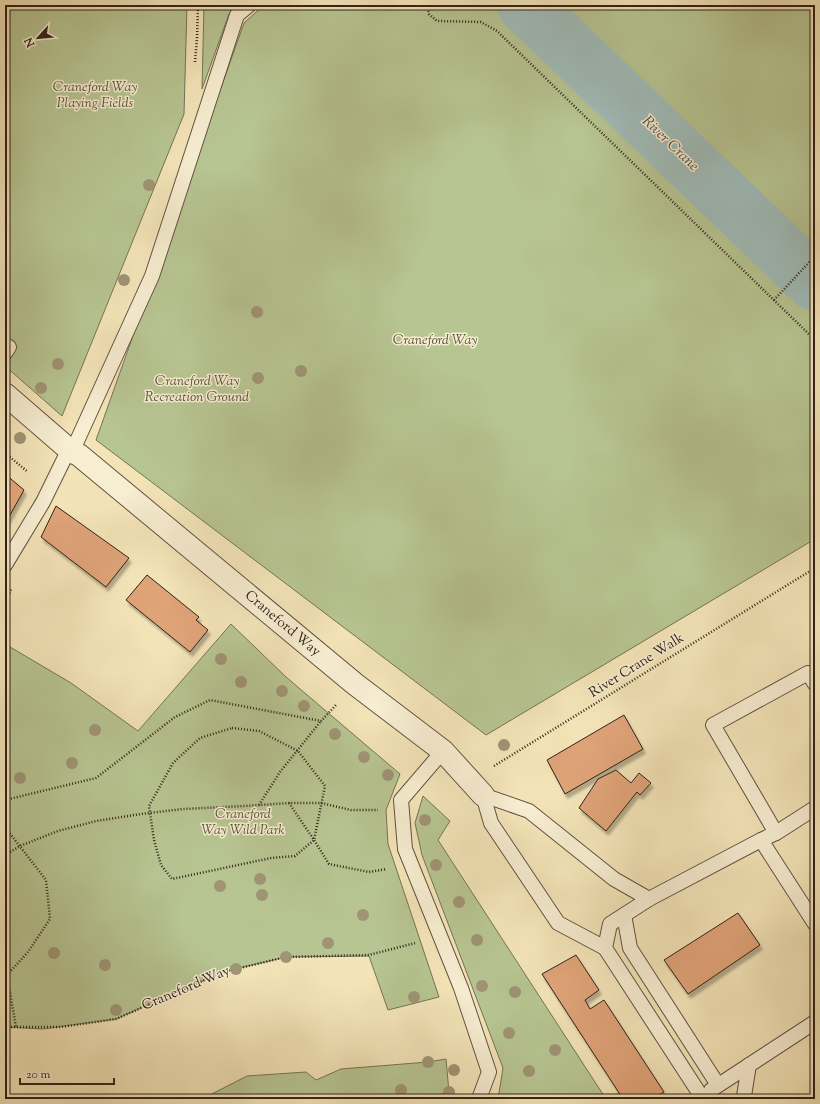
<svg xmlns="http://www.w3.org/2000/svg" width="820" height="1104" viewBox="0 0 820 1104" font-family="'Sorts Mill Goudy',serif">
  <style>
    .green { fill: #b7c592; stroke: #747456 }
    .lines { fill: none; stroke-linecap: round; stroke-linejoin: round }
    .river { stroke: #a0bcb9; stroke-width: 56 }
    .building { fill: #dfa378; stroke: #322219; filter: url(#shadow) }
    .service-casing { stroke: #625241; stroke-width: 16 }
    .minor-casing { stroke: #625241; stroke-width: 24 }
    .path { stroke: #322219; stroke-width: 2.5; stroke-dasharray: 1 2; stroke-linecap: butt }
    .service { stroke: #f7edd1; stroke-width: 14 }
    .minor { stroke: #f7edd1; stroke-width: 22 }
    .tree { fill: #9f9474 }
    .labels { text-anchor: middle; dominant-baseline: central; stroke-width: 3; stroke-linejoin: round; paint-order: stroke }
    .park-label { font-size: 14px; font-style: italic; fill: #5a533d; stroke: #f7edd1 }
    .street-label { font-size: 14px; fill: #322219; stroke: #f7edd1 }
    .water-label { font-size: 15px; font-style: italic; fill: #535049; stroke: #f7edd1 }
  </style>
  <defs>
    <filter id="shadow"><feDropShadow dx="2.5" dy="4.5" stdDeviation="1" flood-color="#0004"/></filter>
  </defs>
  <rect width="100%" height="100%" fill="#f3e4b8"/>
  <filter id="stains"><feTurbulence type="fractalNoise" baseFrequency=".005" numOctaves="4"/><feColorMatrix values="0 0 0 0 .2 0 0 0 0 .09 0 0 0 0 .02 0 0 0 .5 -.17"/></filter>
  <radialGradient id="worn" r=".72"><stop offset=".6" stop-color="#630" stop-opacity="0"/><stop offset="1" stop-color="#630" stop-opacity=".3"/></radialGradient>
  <!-- green -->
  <g class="green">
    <polygon points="5,5 187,5 184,114 62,416 5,366"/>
    <polygon points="204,5 236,5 229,14 202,89"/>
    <polygon points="264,5 492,5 815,310 815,539 486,735 96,440 244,23"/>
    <polygon points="551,5 815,5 815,254 575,28"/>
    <polygon points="231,624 286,677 400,774 386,810 388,844 439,997 388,1010 369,956 286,957 223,972 116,1019 43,1029 5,1027 5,644 71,683 138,731"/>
    <polygon points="423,796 450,821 438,840 606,1099 498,1099 503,1068 422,855 415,823"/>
    <polygon points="446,1059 449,1092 421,1099 202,1099 247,1076 306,1072 316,1080 341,1069 428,1062"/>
  </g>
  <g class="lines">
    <!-- river -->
    <polyline class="river" points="525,5 815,283"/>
  </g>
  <!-- building -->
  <g class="building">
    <polygon points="5,474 24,490 5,524"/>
    <polygon points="56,506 129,558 106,587 41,537"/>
    <polygon points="147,575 199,617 196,620 208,630 190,652 126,600"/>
    <polygon points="624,715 643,749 565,794 547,760"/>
    <polygon points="616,770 631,783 639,773 651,783 640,795 637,792 606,831 579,808 598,779"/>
    <polygon points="738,913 760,945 688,994 664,960"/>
    <polygon points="576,955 599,990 585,1000 590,1009 604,1000 664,1092 652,1099 623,1099 542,974"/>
    <polygon points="566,1095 573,1095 578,1097 579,1099 560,1099"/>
  </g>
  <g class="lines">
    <!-- service casing -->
    <g class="service-casing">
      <g id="service">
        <polyline points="5,353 9,347"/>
        <polyline points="72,452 152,276 237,15 249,5"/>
        <polyline points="5,565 43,502 69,449"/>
        <polyline points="443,751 401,800 405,849 461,988 489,1072 479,1099"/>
        <polyline points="483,795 491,823 558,923 605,948"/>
        <polyline points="483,795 529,811 614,879 649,899"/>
        <polyline points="815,808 776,833 761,840 815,924"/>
        <polyline points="776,833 713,725 808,673 815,684"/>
        <polyline points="624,915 630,948 718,1085"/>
        <polyline points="711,1090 815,1022"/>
        <polyline points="703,1099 605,948 610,924 649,899 761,840"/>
        <polyline points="744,1099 744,1096 749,1065"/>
      </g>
    </g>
    <!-- minor casing -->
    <g class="minor-casing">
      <polyline id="minor" points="5,394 72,452 79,455 355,684 443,751 483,795"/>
    </g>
    <!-- path -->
    <g class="path">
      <polyline points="427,5 429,14 437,21 481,22 497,31 815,340"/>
      <polyline points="195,62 197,38 198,5"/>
      <polyline points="774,300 815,256"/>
      <polyline points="5,453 28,472"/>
      <polyline points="5,601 12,588"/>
      <polygon points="232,728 259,731 298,751 325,786 314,840 295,856 271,858 172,879 161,865 154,840 149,806 173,763 200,738"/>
      <polyline points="494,766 815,568"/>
      <polyline points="5,800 96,778 175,717 210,700 321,721 337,704"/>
      <polyline points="289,803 314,840 329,864 369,872 387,869"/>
      <polyline points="259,805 280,772 321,721"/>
      <polyline points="5,830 8,831 46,880 50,919 28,952 7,975"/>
      <polyline points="5,855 20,846 58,831 96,821 141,814 183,809 244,806 289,803 321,803 351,810 378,810"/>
      <polyline points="7,975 16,1027"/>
      <polyline points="5,1027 61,1027 116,1019 223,972 286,957 369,955 415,943"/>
    </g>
    <!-- service -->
    <use href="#service" class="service"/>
    <!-- minor -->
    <use href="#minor" class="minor"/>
  </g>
  <!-- trees -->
  <g class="tree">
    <circle cx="149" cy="185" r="6"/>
    <circle cx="124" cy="280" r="6"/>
    <circle cx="257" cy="312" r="6"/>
    <circle cx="58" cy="364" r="6"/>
    <circle cx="301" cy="371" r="6"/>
    <circle cx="258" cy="378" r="6"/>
    <circle cx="41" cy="388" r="6"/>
    <circle cx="20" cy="438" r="6"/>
    <circle cx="221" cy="659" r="6"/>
    <circle cx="241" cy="682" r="6"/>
    <circle cx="282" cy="691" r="6"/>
    <circle cx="304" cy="706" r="6"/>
    <circle cx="95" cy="730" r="6"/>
    <circle cx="335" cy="734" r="6"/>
    <circle cx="504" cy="745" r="6"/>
    <circle cx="364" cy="757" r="6"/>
    <circle cx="72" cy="763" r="6"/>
    <circle cx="388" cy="775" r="6"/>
    <circle cx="20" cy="778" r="6"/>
    <circle cx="425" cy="820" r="6"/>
    <circle cx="436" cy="865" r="6"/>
    <circle cx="260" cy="879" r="6"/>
    <circle cx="220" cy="886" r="6"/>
    <circle cx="262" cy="895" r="6"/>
    <circle cx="459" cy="902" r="6"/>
    <circle cx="363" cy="915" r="6"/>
    <circle cx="477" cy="940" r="6"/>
    <circle cx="328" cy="943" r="6"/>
    <circle cx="54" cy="953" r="6"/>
    <circle cx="286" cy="957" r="6"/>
    <circle cx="105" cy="965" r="6"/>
    <circle cx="236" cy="969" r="6"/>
    <circle cx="482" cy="986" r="6"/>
    <circle cx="515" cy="992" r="6"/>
    <circle cx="414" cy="997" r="6"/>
    <circle cx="116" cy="1010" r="6"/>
    <circle cx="509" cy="1033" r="6"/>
    <circle cx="555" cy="1050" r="6"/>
    <circle cx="428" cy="1062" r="6"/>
    <circle cx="454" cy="1070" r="6"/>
    <circle cx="529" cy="1071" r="6"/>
    <circle cx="401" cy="1090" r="6"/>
    <circle cx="449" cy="1092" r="6"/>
  </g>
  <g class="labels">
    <!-- park labels -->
    <g class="park-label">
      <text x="95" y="88">Craneford Way<tspan x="95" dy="16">Playing Fields</tspan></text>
      <text x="435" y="341">Craneford Way</text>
      <text x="197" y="382">Craneford Way<tspan x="197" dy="16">Recreation Ground</tspan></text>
      <text x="243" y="815">Craneford<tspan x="243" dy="16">Way Wild Park</tspan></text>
    </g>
    <!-- street labels -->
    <g class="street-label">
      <text transform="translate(282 624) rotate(40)">Craneford Way</text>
      <text transform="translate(637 666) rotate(-32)">River Crane Walk</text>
      <text transform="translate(186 989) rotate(-23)">Craneford Way</text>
    </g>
    <!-- water labels -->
    <g class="water-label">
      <text transform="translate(670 144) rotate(44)">River Crane</text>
    </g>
  </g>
  <!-- margin -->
  <rect width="820" height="1104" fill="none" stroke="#f3e4b8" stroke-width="20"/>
  <rect x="6" y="6" width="808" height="1092" fill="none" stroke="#322219" stroke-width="2"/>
  <rect x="10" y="10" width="800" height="1084" fill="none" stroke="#322219"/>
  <!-- north arrow -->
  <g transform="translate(38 38) rotate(243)" stroke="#f7edd1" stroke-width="3" paint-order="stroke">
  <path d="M0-3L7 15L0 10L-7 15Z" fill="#322219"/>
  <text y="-6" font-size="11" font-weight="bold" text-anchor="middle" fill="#322219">N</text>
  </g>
  <!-- scale -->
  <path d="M20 1078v6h94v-6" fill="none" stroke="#322219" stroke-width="2"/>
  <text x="26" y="1078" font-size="12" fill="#322219" stroke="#f7edd1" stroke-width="3" paint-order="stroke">20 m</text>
  <rect width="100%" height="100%" filter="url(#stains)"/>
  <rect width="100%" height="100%" fill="url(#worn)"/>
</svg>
